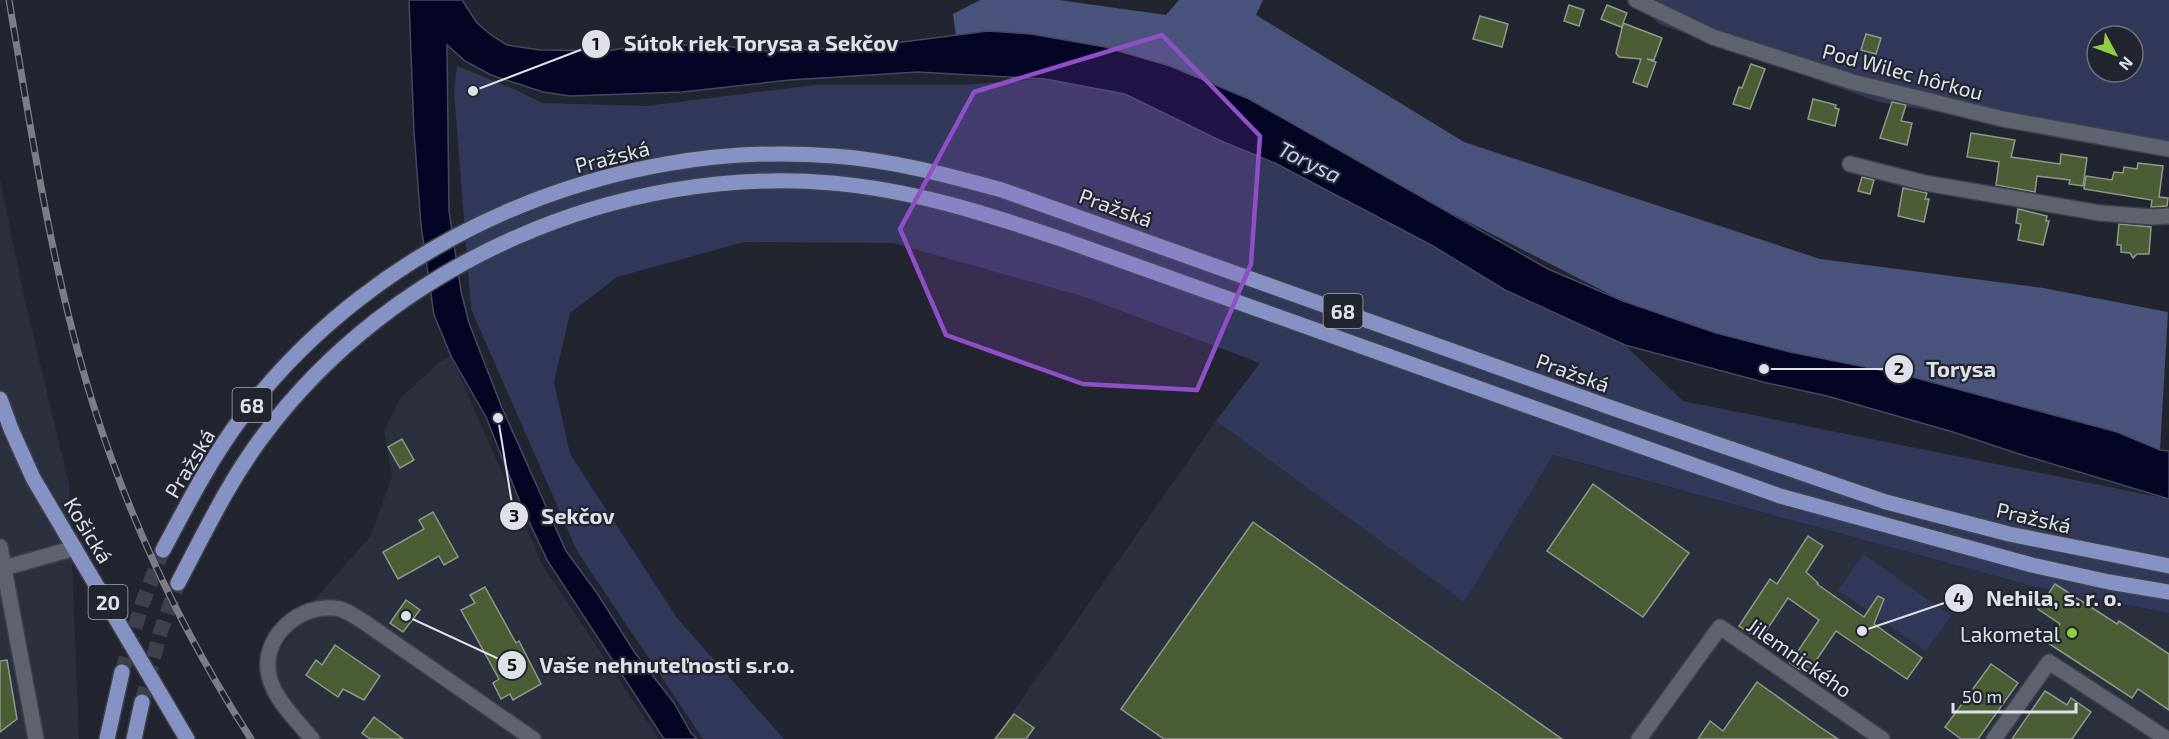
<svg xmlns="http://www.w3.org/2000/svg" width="2169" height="739" viewBox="0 0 2169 739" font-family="'Exo 2',sans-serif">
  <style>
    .built { fill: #2b2f3e }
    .green { fill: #313859; fill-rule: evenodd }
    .forest { fill: #49537b }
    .water { fill: #040525; stroke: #464760; stroke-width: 1.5 }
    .building { fill: #4a5d35; stroke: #91988b; stroke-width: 1.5 }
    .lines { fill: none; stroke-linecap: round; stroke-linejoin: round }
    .major-tunnel { stroke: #3e414c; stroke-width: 15; stroke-dasharray: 15 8; stroke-linecap: butt }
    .minor-casing { stroke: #3e4149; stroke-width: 18 }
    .major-casing { stroke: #3e4149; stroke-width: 18 }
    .minor { stroke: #5f626f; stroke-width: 15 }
    .major { stroke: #8692c4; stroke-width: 15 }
    .rail-casing { stroke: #7b7e87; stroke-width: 7 }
    .rail { stroke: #222530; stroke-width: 4.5; stroke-dasharray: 14; stroke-linecap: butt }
    .marked { fill: #8f50c7; fill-opacity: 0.2; stroke: #8f50c7; stroke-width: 4.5; stroke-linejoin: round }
    .poi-dot { fill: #90cd40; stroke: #222530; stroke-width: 2 }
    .labels { text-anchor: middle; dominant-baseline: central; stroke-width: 4.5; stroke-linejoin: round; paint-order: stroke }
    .shield { fill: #222530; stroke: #a6a9b2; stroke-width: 1.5 }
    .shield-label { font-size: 20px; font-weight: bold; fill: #dfe1e9 }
    .street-label { font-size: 21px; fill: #dfe1e9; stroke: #222530 }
    .poi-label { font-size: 21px; fill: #dfe1e9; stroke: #222530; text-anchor: end }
    .water-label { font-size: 22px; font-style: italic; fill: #c3cef7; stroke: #222530 }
    .leader { fill: none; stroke: #dfe1e9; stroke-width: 2 }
    .callout-dot { fill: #dfe1e9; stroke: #222530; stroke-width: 2 }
    .mark-label { font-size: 18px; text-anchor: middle; font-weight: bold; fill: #111 }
    .callout-label { font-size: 22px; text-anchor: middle; font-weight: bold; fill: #dfe1e9; stroke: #222530; stroke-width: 4.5; stroke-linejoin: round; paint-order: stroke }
  </style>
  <rect width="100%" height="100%" fill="#222530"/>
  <!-- built -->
  <g class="built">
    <polygon points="0,179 24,297 69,484 79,739 0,739"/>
    <polygon points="451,356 544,568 659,739 310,739 265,672 311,603 370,537 392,477 384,430 400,399 438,363"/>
    <polygon points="1216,421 1464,601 1552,455 2032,586 2169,613 2169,739 994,739"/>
  </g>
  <!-- green -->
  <g class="green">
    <path d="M1634,0H2169V150L1879,102L1659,24ZM2097,36H2133V72H2097Z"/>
    <polygon points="457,66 514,89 542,103 646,106 815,85 959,85 1045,79 1125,94 1221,141 1275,163 1433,246 1505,290 1625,345 1683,401 2169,499 2169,613 2032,586 1553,455 1464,602 1216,421 1260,363 1082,296 893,243 744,242 617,277 570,313 554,382 570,454 677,618 784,739 703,739 577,551 471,309 454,91"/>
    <polygon points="1863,554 1951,616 1926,651 1838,590"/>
  </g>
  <!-- forest -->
  <polygon class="forest" points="980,0 1059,0 1166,15 1179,0 1263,0 1256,15 1464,142 1820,259 2043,288 2168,312 2160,450 2117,432 1905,375 1790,352 1716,333 1623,301 1445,210 1249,99 1170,66 1105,47 1031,34 988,31 956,36 953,14"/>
  <!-- water -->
  <polygon class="water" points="409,0 462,0 477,23 491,35 507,45 540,50 608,51 646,44 725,46 766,51 856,48 988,31 1031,34 1105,47 1170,66 1249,99 1548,269 1623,301 1716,333 1790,352 1905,375 2117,432 2160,450 2169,451 2169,499 2016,453 1953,432 1827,396 1763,382 1625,345 1505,290 1433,246 1275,163 1221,141 1125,94 1045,79 918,72 790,80 682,92 570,96 543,92 491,75 465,61 447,45 449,211 461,291 469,323 502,408 566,551 597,593 635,653 674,703 691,733 697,739 664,739 547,560 520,502 486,417 451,356 434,315 421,225 414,132"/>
  <!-- building -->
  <g class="building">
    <polygon points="1569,5 1584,10 1579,26 1564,21"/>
    <polygon points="1607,5 1627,13 1623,23 1662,38 1654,60 1647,59 1656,62 1647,87 1633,82 1641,59 1619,57 1616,53 1623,24 1621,27 1601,19"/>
    <polygon points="1480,16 1508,24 1502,47 1473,39"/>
    <polygon points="1866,34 1881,38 1876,54 1861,50"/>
    <polygon points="1751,64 1765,69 1750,109 1733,104 1739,87 1742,88"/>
    <polygon points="1813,99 1836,105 1835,108 1839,109 1835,126 1808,119"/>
    <polygon points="1892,102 1906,105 1901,121 1912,123 1907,145 1880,138"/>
    <polygon points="1971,133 2015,140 2011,157 2060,164 2061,154 2087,158 2083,186 2069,184 2070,180 2037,176 2035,192 1996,185 1999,162 1967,157"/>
    <polygon points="2138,163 2163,166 2159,197 2168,198 2167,206 2151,207 2152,200 2084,189 2086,176 2112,180 2114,172 2123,173 2124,167 2137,169"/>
    <polygon points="1862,177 1874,180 1870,194 1858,191"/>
    <polygon points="1903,188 1927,193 1925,199 1929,199 1924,222 1898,216"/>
    <polygon points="2018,209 2047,216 2046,221 2049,221 2043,245 2018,240 2021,224 2016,223"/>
    <polygon points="2119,224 2151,227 2149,254 2137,254 2133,258 2130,253 2121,252 2121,245 2117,245"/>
    <polygon points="402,439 414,460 400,468 388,447"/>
    <polygon points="1593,484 1689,553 1643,617 1547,551"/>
    <polygon points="433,512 458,557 444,565 439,556 398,579 383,552 424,529 419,520"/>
    <polygon points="1253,522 1390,618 1562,739 1164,739 1121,709"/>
    <polygon points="1808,536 1823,546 1806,572 1818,583 1817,584 1864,617 1878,596 1884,599 1874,624 1922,658 1907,679 1836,631 1807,674 1790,663 1819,620 1788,598 1760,640 1739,626 1770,579 1777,584"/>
    <polygon points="2055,584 2117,624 2119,621 2169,654 2169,710 2138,689 2132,698 2048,643 2060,624 2038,609"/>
    <polygon points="485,587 516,643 519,641 541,684 513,700 510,694 501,699 493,683 499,679 461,610 475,603 470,595"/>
    <polygon points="406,600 420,610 403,632 390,623"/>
    <polygon points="335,645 380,676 364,700 343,689 338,697 306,675 316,660 322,665"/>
    <polygon points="7,660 17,719 0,732 0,661"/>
    <polygon points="1991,664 2018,683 1978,739 1961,739 1945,727"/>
    <polygon points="1757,682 1820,727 1838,739 1698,739 1710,721 1723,731"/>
    <polygon points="2045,691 2067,705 2071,698 2091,712 2072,739 2012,739"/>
    <polygon points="1014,714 1034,728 1026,739 995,739"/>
    <polygon points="374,717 403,739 370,739 362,733"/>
  </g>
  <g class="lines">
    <!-- major-tunnel -->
    <g class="major-tunnel">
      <polyline points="122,672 142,604 163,550"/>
      <polyline points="142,702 160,633 178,583"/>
    </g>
    <!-- minor casing -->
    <g class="minor-casing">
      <g id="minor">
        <polyline points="1636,0 1713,37 1853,82 2003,119 2169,149"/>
        <polyline points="1850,164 1925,183 2100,213 2153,217 2169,216"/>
        <polyline points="0,547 36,739"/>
        <polyline points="4,568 75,548"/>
        <path d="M312,739C296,719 270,696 268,669C265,634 301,604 335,608C346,609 355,617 364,622L533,739"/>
        <polyline points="1639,739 1720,627 1882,739"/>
        <polyline points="1994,739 2049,662 2167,739"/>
      </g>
    </g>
    <!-- major casing -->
    <g class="major-casing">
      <g id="major">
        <polyline points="0,399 11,429 33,478 187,739"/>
        <path d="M163,550C187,505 211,458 242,417C378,237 611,138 834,156C891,160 947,175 1002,190L1615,409L1886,502L2009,534L2169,566"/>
        <path d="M178,583C205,532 229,481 263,436C392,262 618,165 832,183C913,190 988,214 1064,240L1780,496L2032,565L2109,582L2169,592"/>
        <polyline points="107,739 122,672"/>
        <polyline points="134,739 142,702"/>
      </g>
    </g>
    <!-- minor -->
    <use href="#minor" class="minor"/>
    <!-- major -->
    <use href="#major" class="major"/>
    <!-- rail casing -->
    <g class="rail-casing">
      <path id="rail" d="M9,0C32,136 52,272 93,404C130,522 184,635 251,739"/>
    </g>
    <!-- rail -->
    <use href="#rail" class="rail"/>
  </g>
  <!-- marked area -->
  <path class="marked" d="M1162,35L1260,136L1251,264L1197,390L1083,384L946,335L900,229L974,92Z"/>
  <!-- markers -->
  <circle class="poi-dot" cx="2072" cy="633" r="6"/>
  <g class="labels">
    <!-- shield labels -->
    <g class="shield">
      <rect x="1323.5" y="294" width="39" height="34" rx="4.5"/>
      <rect x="232.5" y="388" width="39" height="34" rx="4.5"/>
      <rect x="88.5" y="585" width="39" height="34" rx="4.5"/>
    </g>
    <g class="shield-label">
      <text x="1343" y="311">68</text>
      <text x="252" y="405">68</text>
      <text x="108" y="602">20</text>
    </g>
    <!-- street labels -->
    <g class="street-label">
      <text transform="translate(1903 71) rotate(15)">Pod Wilec hôrkou</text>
      <text transform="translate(612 156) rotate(-14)">Pražská</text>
      <text transform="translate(1116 207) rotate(20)">Pražská</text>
      <text transform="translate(1573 372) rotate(20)">Pražská</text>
      <text transform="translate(189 463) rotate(-59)">Pražská</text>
      <text transform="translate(2034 517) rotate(13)">Pražská</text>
      <text transform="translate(89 530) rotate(59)">Košická</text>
      <text transform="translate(1800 657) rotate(35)">Jilemnického</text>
    </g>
    <!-- poi labels -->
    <g class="poi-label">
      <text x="2060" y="633">Lakometal</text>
    </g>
    <!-- water labels -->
    <g class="water-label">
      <text transform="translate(1310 161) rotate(26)">Torysa</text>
    </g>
  </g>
  <!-- callouts -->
  <path class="leader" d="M473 91L596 44M1764 369L1899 369M498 418L514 516M1862 631L1959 598M406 616L512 665"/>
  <g class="callout-dot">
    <circle cx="473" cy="91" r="6"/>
    <circle cx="1764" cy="369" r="6"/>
    <circle cx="498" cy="418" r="6"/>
    <circle cx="1862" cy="631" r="6"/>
    <circle cx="406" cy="616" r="6"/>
    <circle cx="596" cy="44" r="15"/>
    <circle cx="1899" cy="369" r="15"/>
    <circle cx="514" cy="516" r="15"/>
    <circle cx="1959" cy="598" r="15"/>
    <circle cx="512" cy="665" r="15"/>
  </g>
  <g class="mark-label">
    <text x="596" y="50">1</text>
    <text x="1899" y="375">2</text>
    <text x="514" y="522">3</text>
    <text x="1959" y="605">4</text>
    <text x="512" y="671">5</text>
  </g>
  <g class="callout-label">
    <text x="761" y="51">Sútok riek Torysa a Sekčov</text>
    <text x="1961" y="377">Torysa</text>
    <text x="578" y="524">Sekčov</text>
    <text x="2054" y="606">Nehila, s. r. o.</text>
    <text x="667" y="673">Vaše nehnuteľnosti s.r.o.</text>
  </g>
  <!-- north arrow -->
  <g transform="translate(2115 54) rotate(131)"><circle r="28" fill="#222530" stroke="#6e707a" stroke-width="1.5"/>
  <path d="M0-4.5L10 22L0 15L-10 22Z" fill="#90cd40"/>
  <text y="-9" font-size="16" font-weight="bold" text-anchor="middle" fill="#dfe1e9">N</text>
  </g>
  <!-- scale -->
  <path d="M1953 703v9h123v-9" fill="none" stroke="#dfe1e9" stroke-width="3"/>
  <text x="1962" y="703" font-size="18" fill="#dfe1e9" stroke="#222530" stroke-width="4.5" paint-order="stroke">50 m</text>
</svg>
